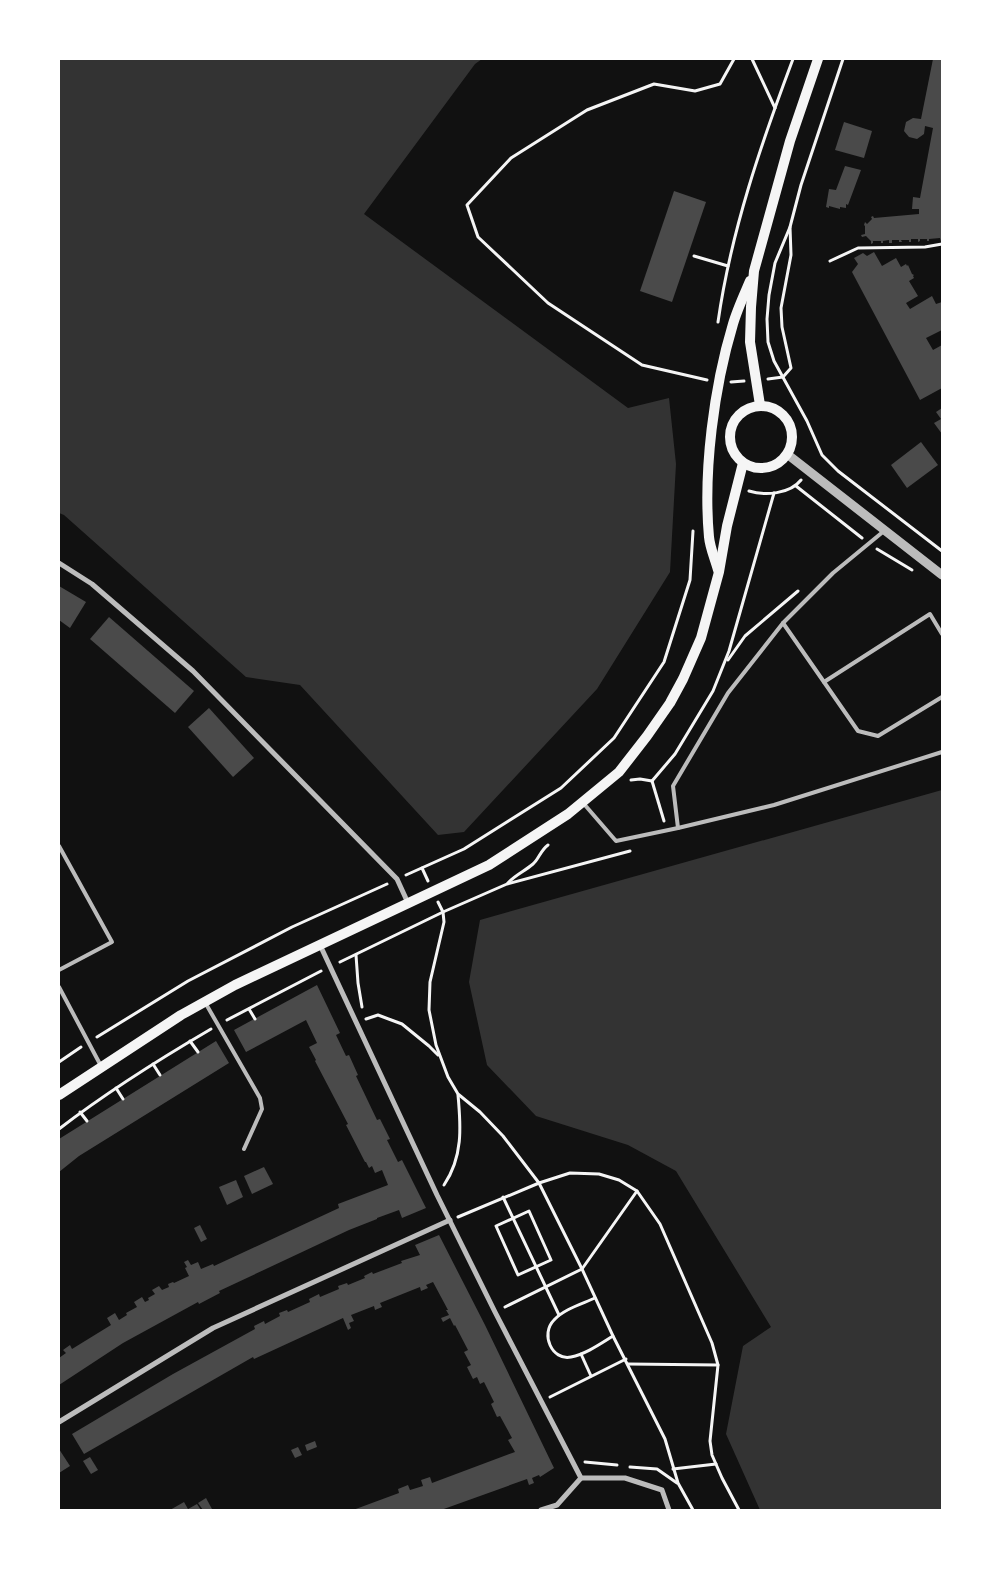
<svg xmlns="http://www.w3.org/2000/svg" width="1001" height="1569" viewBox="0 0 1001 1569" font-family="Helvetica,sans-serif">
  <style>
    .water { fill: #333 }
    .building { fill: #4a4a4a }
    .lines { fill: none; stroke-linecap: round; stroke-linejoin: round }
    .path { stroke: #f5f5f5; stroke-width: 3 }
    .service { stroke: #bcbcbc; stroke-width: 4 }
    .minor { stroke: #bcbcbc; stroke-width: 5 }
    .tertiary { stroke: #bcbcbc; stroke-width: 9 }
    .secondary { stroke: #f5f5f5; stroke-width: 10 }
  </style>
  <rect width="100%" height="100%" fill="#111"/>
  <!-- water -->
  <g class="water">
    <polygon points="59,59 482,59 475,64 364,214 628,408 669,398 676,464 670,572 597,689 464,832 438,835 300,685 246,677 64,515 59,513"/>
    <polygon points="942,790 942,1510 760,1510 726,1434 743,1346 771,1327 676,1171 628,1145 536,1116 487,1065 469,982 480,920"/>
  </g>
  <!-- building -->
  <g class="building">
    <polygon points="933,59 942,60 942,246 940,238 929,239 929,241 927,241 927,239 920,239 920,241 918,242 918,239 911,239 911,242 909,242 909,240 901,240 902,242 899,242 899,240 892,240 892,243 889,243 889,240 883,241 883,243 881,243 881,241 873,241 873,243 871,244 871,241 866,236 862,237 861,235 865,234 865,226 864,225 865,222 867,224 872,219 871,217 873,216 874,218 919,214 919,209 912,209 913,197 920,198 933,128 925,126 924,134 917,139 909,137 904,131 906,122 913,118 921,119"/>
    <polygon points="844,122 872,131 864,158 835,150"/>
    <polygon points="845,166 861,170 848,205 846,204 846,208 840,207 840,209 829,206 829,208 826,207 829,189 836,190"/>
    <polygon points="674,191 706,202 672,302 640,291"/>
    <polygon points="874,252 882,266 896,258 901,267 906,264 907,266 908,265 912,274 914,275 913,276 914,278 909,281 918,296 906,303 910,309 932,296 936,304 942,302 942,330 926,338 933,350 942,345 942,388 920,400 852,272 858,264 854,258 863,253 867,256"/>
    <polygon points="942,408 942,434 934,423 941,419 936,412"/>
    <polygon points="921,442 938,465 907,488 891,465"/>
    <polygon points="59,586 86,602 70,628 59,620"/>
    <polygon points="109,617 194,691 175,713 90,639"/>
    <polygon points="209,708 254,758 233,777 188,727"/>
    <polygon points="317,985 340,1033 336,1035 346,1056 349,1055 358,1075 356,1076 377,1120 380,1119 390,1139 387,1140 398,1162 402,1160 426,1208 402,1218 399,1210 377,1218 377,1219 349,1230 219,1291 220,1293 199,1304 198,1302 123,1343 59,1385 59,1358 66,1353 63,1350 70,1345 72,1349 111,1325 107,1318 115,1313 119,1320 127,1315 126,1313 137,1307 134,1302 142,1297 145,1302 149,1300 148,1298 155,1294 152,1290 159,1286 162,1290 169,1287 168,1284 173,1282 174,1283 189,1276 185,1268 187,1267 184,1262 188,1260 191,1265 198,1262 201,1269 213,1264 214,1266 339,1208 338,1204 388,1185 382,1170 375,1173 372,1166 369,1168 366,1162 365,1162 346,1125 348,1124 315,1061 316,1060 309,1047 317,1043 306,1020 246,1052 234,1030"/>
    <polygon points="216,1041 229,1063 79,1156 59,1172 59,1139"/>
    <polygon points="264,1167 273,1184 252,1194 244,1176"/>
    <polygon points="236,1180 243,1197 227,1205 219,1187"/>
    <polygon points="200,1225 207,1239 201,1242 194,1228"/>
    <polygon points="439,1235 485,1325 554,1468 540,1477 539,1475 532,1478 534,1483 529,1485 527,1479 441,1510 353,1510 399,1493 398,1489 408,1485 410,1490 423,1486 421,1480 430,1477 432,1483 515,1452 508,1440 512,1438 500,1416 497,1417 491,1404 494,1402 484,1382 480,1384 477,1377 473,1379 467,1367 471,1365 464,1352 468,1350 455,1325 454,1326 450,1318 443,1322 441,1318 449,1315 446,1310 448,1310 433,1282 426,1285 428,1288 421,1291 420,1287 380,1303 382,1307 375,1310 374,1306 351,1315 354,1321 349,1323 351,1328 348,1330 343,1318 254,1359 253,1357 84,1454 72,1434 173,1374 255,1329 254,1326 264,1321 265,1324 280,1316 279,1313 287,1310 288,1312 310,1302 309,1299 319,1294 320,1297 339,1289 338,1286 347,1283 348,1285 365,1278 364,1276 372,1272 373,1274 402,1263 401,1261 420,1255 415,1245"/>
    <polygon points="315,1441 317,1447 307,1451 305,1445"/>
    <polygon points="298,1447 302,1455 295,1458 291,1450"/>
    <polygon points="59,1449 70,1466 59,1473"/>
    <polygon points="90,1457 98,1470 91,1474 83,1461"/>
    <polygon points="206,1498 212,1509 209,1510 203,1510 198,1503"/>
    <polygon points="184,1502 188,1509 197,1504 201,1510 170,1510"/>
  </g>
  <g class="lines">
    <!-- path -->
    <g class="path">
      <polyline points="752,59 775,108"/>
      <polyline points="843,59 801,185 790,227 775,263 769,295 767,319 768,342 774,361 807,421 822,455 838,471 942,551"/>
      <polyline points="694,256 728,266"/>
      <polyline points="830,261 858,248 925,247 942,244"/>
      <path d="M718,322C731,231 761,144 793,59"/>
      <polyline points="768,379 783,377 791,368 782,327 781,308 791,255 790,227"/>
      <polyline points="707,380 642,365 548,303 478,237 467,205 511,158 587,110 654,84 695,91 720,84 734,59"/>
      <polyline points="731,382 744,381"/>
      <polyline points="796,486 862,538"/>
      <path d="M749,491C765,496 790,494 801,480"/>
      <polyline points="877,549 912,570"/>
      <polyline points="728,660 745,636 798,591"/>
      <polyline points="631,780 640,779 652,781"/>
      <polyline points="652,781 675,754 713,691 729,651 774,493"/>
      <polyline points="652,781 664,821"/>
      <polyline points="422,868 428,881"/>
      <polyline points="406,875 464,849 561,788 614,738 664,662 690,580 693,531"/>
      <path d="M508,883C515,875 525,871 533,864C539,859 540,851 548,845"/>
      <polyline points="438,902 443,912 444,922 430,982 429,1010 436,1045 448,1077 458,1094 480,1112 503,1136 539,1183 582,1269 613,1336 665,1439 678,1483 693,1510"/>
      <polyline points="356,955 358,983 362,1007"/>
      <polyline points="340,962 443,912 507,884 630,851"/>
      <polyline points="249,1009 255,1019"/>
      <polyline points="366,1019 378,1015 402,1024 429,1046 438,1055"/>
      <polyline points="227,1020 321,971"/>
      <polyline points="97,1037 188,981 292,927 387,884"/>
      <polyline points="190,1041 198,1052"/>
      <polyline points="59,1062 81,1047"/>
      <polyline points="153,1064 160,1075"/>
      <polyline points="116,1088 123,1099"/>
      <polyline points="80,1112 87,1121"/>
      <path d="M59,1129C107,1092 158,1060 211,1029"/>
      <path d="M444,1185C463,1157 461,1127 458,1095"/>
      <polyline points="503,1197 559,1315"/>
      <polygon points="529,1211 551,1260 518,1275 496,1226"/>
      <polyline points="458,1217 539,1183 570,1173 599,1174 619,1180 637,1191 660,1224 712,1343 718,1365 710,1441 712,1455 722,1478 739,1510"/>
      <path d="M595,1298C582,1304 564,1309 554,1320C540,1334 552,1361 571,1357C586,1354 600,1344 613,1336"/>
      <polyline points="505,1307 582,1269 637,1191"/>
      <polyline points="581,1354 591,1376"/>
      <polyline points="628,1364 718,1365"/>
      <polyline points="550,1397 626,1359"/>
      <polyline points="585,1462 617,1465"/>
      <polyline points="630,1467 657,1469 677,1483"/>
      <polyline points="673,1469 716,1464"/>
    </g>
    <!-- service -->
    <g class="service">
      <polyline points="783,623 858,731 878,736 942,697"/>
      <polyline points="824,682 930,614 942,634"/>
      <polyline points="584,804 616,841 678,828 774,805 942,752"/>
      <polyline points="678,828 673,786 728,693 783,623 833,573 884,531"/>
      <polyline points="59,846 112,942 59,970"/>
      <polyline points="59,987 101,1066"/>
      <polyline points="206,1004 260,1098 262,1109 244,1149"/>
    </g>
    <!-- minor -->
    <g class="minor">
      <polyline points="59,563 92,584 193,671 397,879 408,903"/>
      <polyline points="320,945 437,1195 495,1312 581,1478 625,1478 662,1490 669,1510"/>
      <polyline points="59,1422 213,1328 450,1220"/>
      <polyline points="541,1510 557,1505 581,1478"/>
    </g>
    <!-- tertiary -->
    <polyline class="tertiary" points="787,454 942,575"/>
    <!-- secondary -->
    <g class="secondary">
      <polyline points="760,405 750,342 751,307 754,271 790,141 818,59"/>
      <circle cx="761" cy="437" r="31"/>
      <path d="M718,570C715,559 710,548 709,537C703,471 714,387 733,324C737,310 744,295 750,281"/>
      <polyline points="59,1095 181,1015 235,985 489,865 568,814 619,772 647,736 670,703 683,679 701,638 719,572 727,526 743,463"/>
    </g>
  </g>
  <!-- border -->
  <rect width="1001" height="1569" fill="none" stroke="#ffffff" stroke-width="120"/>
</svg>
